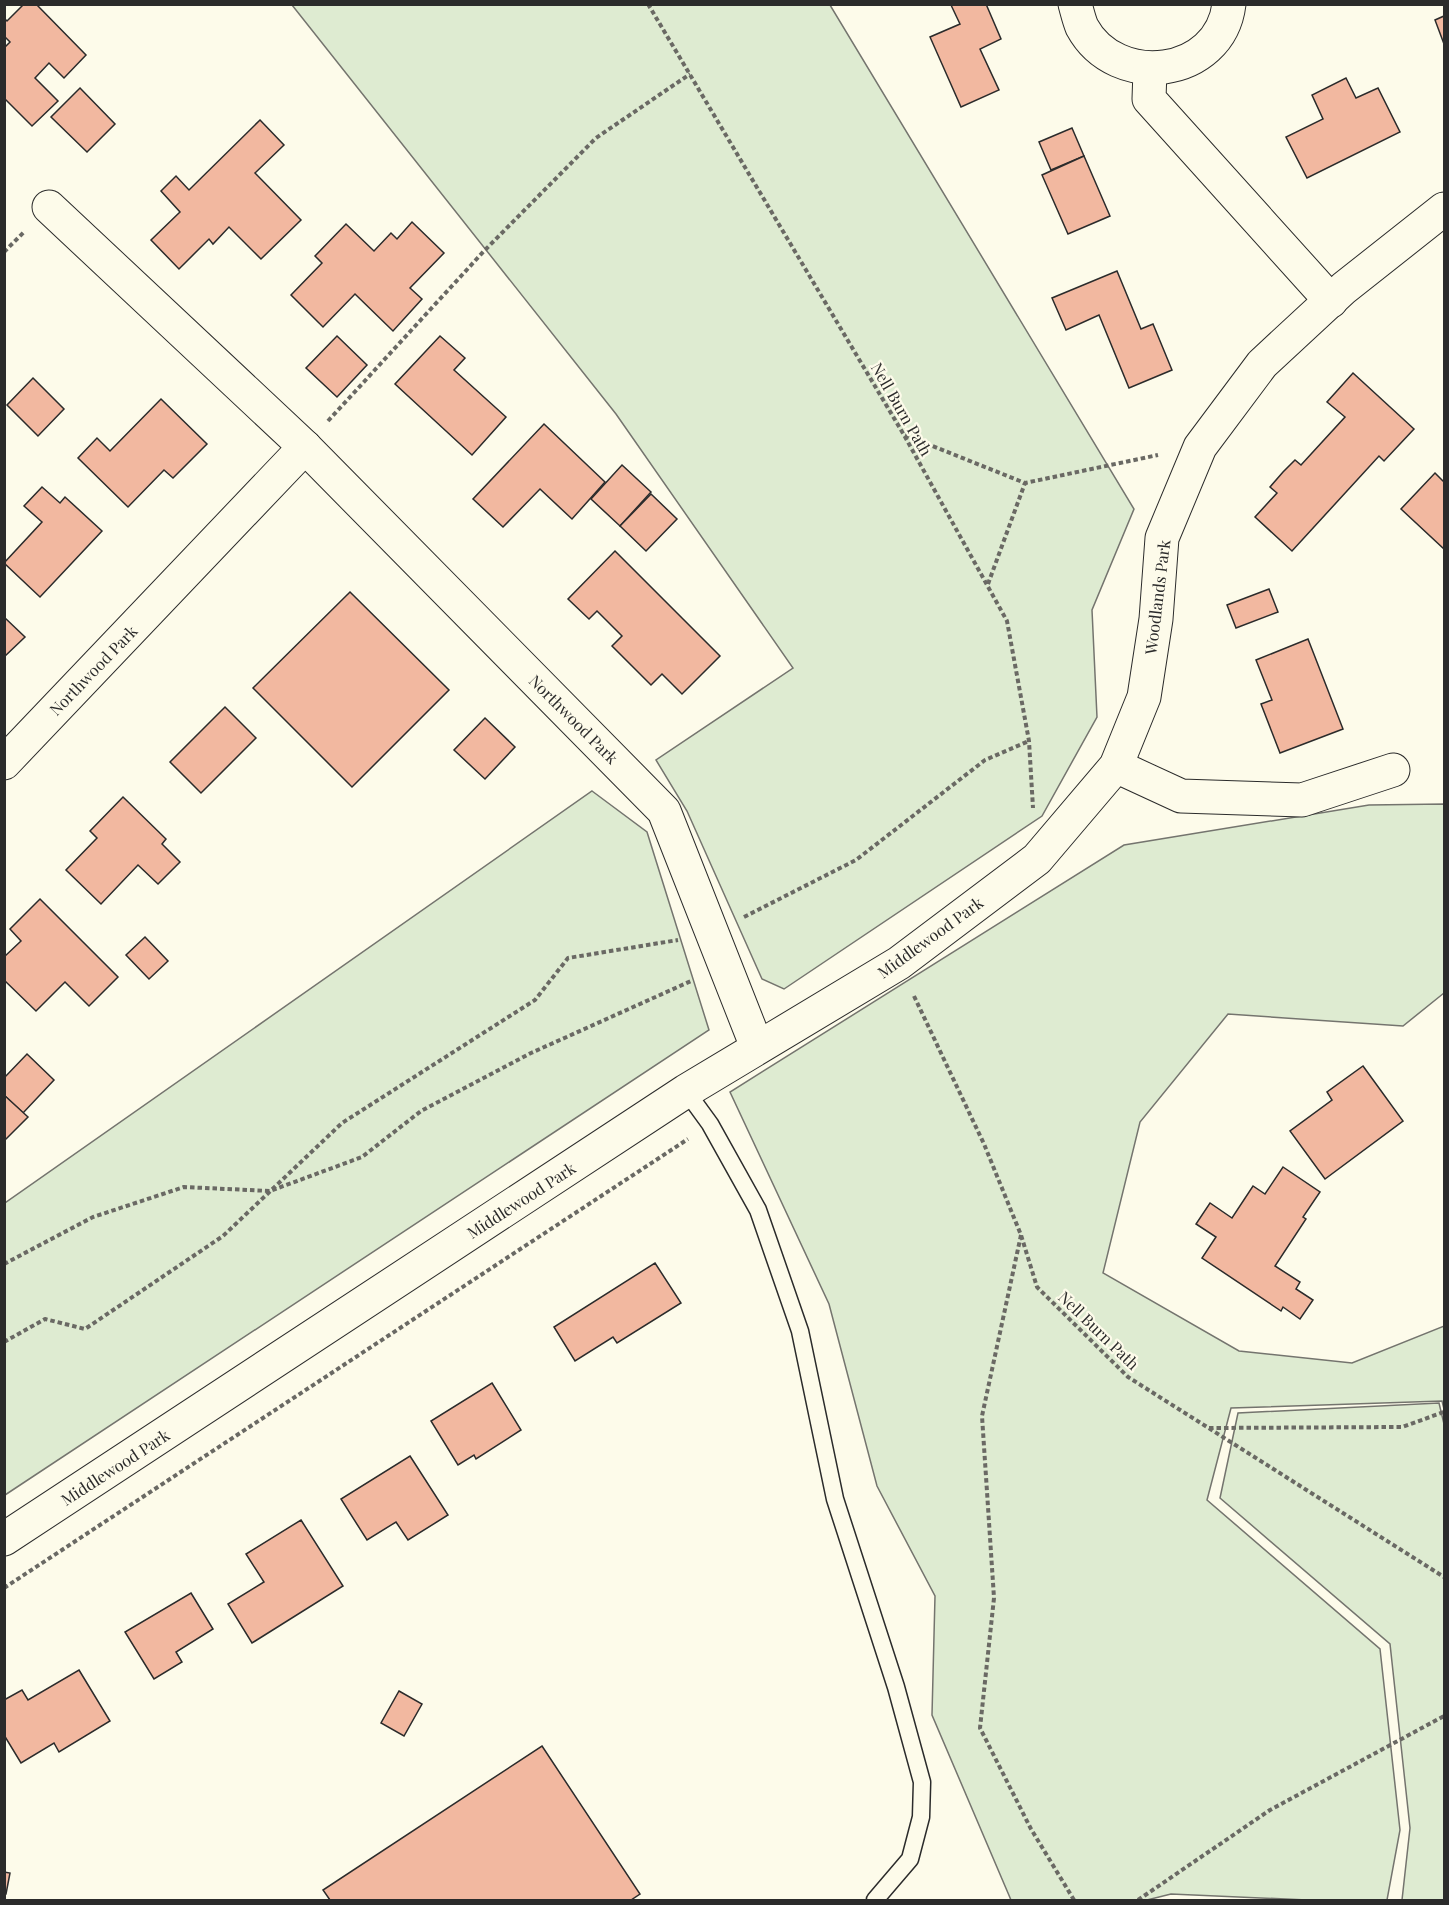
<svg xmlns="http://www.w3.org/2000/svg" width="1449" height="1905" viewBox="0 0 1449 1905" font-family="'Playfair Display',serif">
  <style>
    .green { fill: #deebd1; stroke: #74746e; stroke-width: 1.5 }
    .building { fill: #f2b8a0; stroke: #2b2b2b; stroke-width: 1.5 }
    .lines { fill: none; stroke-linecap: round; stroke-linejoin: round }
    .lane-casing { stroke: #2b2b2b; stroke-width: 19 }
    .street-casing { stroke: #2b2b2b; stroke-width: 35 }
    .path { stroke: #6a6964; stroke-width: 4; stroke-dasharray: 4.5 3; stroke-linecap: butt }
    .lane { stroke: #fdfbea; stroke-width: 16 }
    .street { stroke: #fdfbea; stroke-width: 33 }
    .labels { text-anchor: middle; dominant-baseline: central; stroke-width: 4.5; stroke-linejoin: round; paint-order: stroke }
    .street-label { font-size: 16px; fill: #2b2b2b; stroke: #fdfbea }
  </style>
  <rect width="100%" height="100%" fill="#fdfbea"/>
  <!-- green -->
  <g class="green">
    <polygon points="292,5 830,5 1134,509 1092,610 1097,717 1042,816 784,989 762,979 687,811 656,760 793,668 616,414"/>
    <polygon points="592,791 647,832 709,1030 5,1495 5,1203"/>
    <polygon points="1444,804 1444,993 1403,1026 1228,1014 1140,1122 1103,1273 1239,1351 1352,1363 1444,1326 1444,1409 1442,1401 1231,1408 1207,1500 1380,1649 1400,1830 1387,1900 1307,1900 1171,1894 1147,1900 1011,1900 932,1715 935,1596 877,1486 829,1304 730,1092 1124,845 1369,805"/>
    <polygon points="1439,1403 1444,1424 1444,1900 1402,1900 1410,1828 1390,1644 1220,1498 1238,1413"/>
  </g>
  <!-- building -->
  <g class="building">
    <polygon points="24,4 36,4 86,55 64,78 49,63 35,78 58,101 32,126 4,98 4,48 10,42 4,36 4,18 7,21"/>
    <polygon points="986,4 1001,39 980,49 999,90 961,107 930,37 960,24 951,5"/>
    <polygon points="1444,16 1444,44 1435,20"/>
    <polygon points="1346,78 1356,98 1378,88 1400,132 1307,178 1286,137 1323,119 1312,95"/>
    <polygon points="80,88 115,124 87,152 51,117"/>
    <polygon points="260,120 284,145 255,173 301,220 261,259 229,227 213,244 209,239 179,269 151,240 180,212 161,191 176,176 189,190"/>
    <polygon points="1072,128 1084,156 1051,170 1039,142"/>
    <polygon points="1084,156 1110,216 1068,234 1042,175"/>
    <polygon points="412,222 444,253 410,288 422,299 393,331 355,294 323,327 291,295 322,263 315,256 346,224 374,251 391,233 397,239"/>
    <polygon points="1117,271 1141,329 1153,324 1172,370 1129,388 1099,315 1066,330 1052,298"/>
    <polygon points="337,336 367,365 337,397 306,368"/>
    <polygon points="440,336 465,358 454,370 506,417 472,455 395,384"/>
    <polygon points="1353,373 1414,429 1384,461 1379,456 1292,551 1255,517 1277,493 1270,487 1283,472 1295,460 1301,465 1345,417 1327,402"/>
    <polygon points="33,378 64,409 38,436 7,405"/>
    <polygon points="161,399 207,444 173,478 164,470 128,507 78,458 97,438 110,451"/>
    <polygon points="544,424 605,482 572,519 540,489 503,527 473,499"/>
    <polygon points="622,465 651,492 620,526 591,499"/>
    <polygon points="1435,473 1444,482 1444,549 1401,509"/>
    <polygon points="42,487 60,503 65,497 102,531 40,597 4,563 42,522 24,506"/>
    <polygon points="651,494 677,519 646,551 620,526"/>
    <polygon points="615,551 720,656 682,694 662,674 651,685 612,646 622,636 597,611 589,619 568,599"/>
    <polygon points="1269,589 1278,612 1236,628 1227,605"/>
    <polygon points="350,592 449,690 352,787 253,688"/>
    <polygon points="4,617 25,637 4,657"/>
    <polygon points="1308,639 1343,729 1280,753 1261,704 1272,700 1256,660"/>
    <polygon points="225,707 256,738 201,793 170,762"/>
    <polygon points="485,718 515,747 485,779 454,750"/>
    <polygon points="123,797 166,839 162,844 180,862 158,884 138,865 101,904 66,870 97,838 90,831"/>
    <polygon points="40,899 118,977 89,1006 65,982 36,1011 4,980 4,957 21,941 10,929"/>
    <polygon points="145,937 168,961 149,979 126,955"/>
    <polygon points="27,1054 54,1080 23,1113 4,1095 4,1078"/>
    <polygon points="1363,1066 1403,1121 1325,1179 1290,1131 1332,1100 1327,1092"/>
    <polygon points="4,1095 28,1117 4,1141"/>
    <polygon points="1283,1167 1320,1192 1303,1217 1306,1219 1275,1266 1300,1282 1296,1289 1313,1300 1300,1319 1283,1307 1281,1311 1202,1258 1216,1237 1196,1224 1210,1203 1232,1218 1253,1186 1265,1194"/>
    <polygon points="655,1263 681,1303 617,1343 613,1337 575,1361 554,1327"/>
    <polygon points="492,1383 521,1430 476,1459 474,1455 458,1465 431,1421"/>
    <polygon points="410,1456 448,1515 408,1540 396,1522 367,1540 341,1499"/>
    <polygon points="301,1520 343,1586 252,1643 228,1604 264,1582 246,1554"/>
    <polygon points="191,1593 213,1629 176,1652 182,1662 154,1679 125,1632"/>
    <polygon points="79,1670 110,1721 59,1752 54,1743 21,1763 4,1735 4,1700 22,1690 28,1700"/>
    <polygon points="399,1691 422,1704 404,1736 381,1723"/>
    <polygon points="542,1746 640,1894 631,1900 330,1900 323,1890"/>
    <polygon points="4,1872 10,1873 6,1894 4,1894"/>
  </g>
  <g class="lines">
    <!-- lane casing -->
    <g class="lane-casing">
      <polyline id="lane" points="686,1091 710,1124 758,1210 800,1331 835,1499 896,1687 922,1782 921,1817 910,1859 875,1900"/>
    </g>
    <!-- street casing -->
    <g class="street-casing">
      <g id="street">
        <path d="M1075,4C1077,11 1079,20 1082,27C1116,90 1220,78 1229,4"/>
        <polyline points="1150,70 1149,99 1331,301"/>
        <polyline points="49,207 305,447 664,811 757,1047"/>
        <polyline points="4,763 305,447"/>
        <polyline points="1116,766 1181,796 1302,800 1393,770"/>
        <polyline points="4,1539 686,1091 899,963 1037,859 1116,766 1144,697 1156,619 1162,538 1200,447 1262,364 1344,288 1444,209"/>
      </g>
    </g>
    <!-- path -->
    <g class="path">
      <polyline points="648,4 904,435 1007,621 1029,741 1033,808"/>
      <polyline points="4,252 25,231"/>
      <polyline points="328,421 484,251 596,138 690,74"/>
      <polyline points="905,435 1025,483 1158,455"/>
      <polyline points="988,584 1025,483"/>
      <polyline points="744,917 856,860 985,760 1029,741"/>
      <polyline points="914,996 984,1144 1021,1235 1037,1287 1128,1377 1444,1577"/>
      <polyline points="1021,1235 982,1416 994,1598 980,1728 1031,1829 1074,1900"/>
      <polyline points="4,1264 93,1217 184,1187 270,1191 362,1157 421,1111 531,1053 691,981"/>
      <polyline points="4,1342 45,1319 85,1329 223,1236 342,1123 535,1000 568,958 678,940"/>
      <polyline points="1209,1428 1402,1427 1444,1412"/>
      <polyline points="4,1588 688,1139"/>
      <polyline points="1138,1900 1270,1810 1444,1716"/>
    </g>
    <!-- lane -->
    <use href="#lane" class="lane"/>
    <!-- street -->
    <use href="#street" class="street"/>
  </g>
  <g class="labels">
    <!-- street labels -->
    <g class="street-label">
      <text transform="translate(902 409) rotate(60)">Nell Burn Path</text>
      <text transform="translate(1157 597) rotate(-83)">Woodlands Park</text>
      <text transform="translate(93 670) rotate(-46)">Northwood Park</text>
      <text transform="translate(574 719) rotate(45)">Northwood Park</text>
      <text transform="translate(930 937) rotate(-36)">Middlewood Park</text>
      <text transform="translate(521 1200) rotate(-33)">Middlewood Park</text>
      <text transform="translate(1099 1330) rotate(44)">Nell Burn Path</text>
      <text transform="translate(115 1467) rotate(-33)">Middlewood Park</text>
    </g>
  </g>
  <!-- border -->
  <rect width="1449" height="1905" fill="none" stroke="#2b2b2b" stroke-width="12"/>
</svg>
